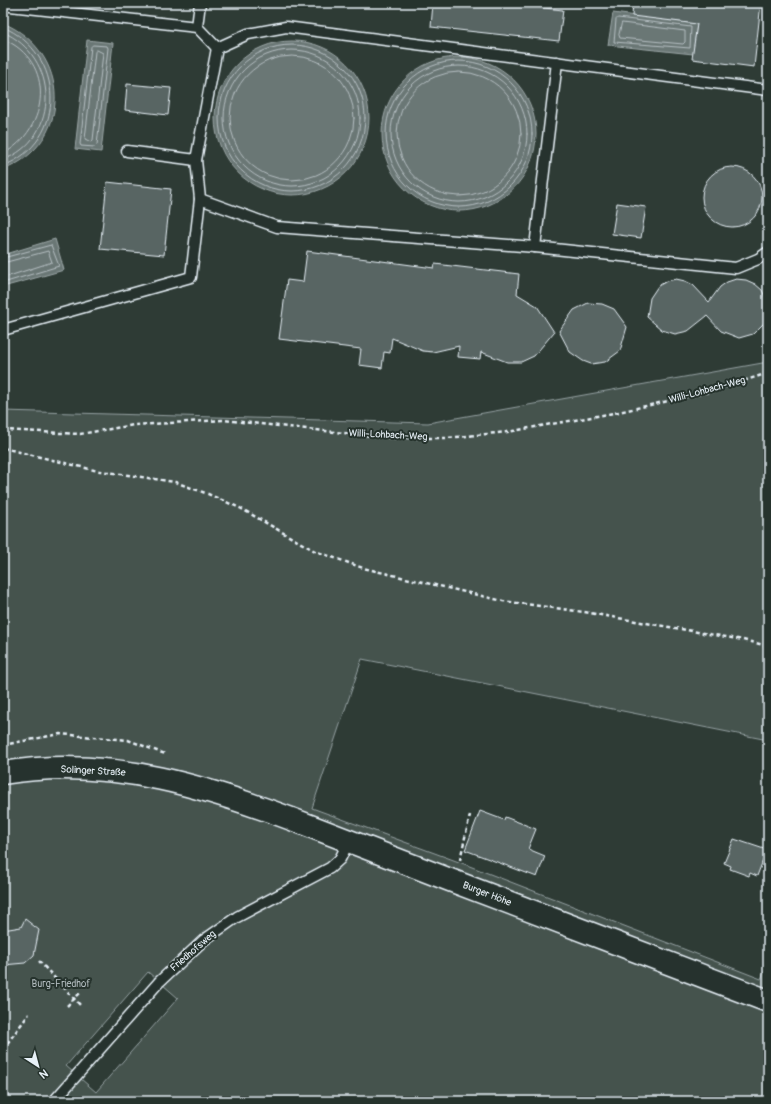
<svg xmlns="http://www.w3.org/2000/svg" width="771" height="1104" viewBox="0 0 771 1104" font-family="Pangolin,sans-serif">
  <style>
    .green { fill: #45524e; stroke: #96a2a3; fill-rule: evenodd }
    .water { fill: #6b7775; stroke: #9da8a9 }
    .lines { fill: none; stroke-linecap: round; stroke-linejoin: round }
    .shore { stroke: #b6c0c4; stroke-width: 1 }
    .building { fill: #596563; stroke: #e8f1f8 }
    .service-casing { stroke: #e8f1f8; stroke-width: 13 }
    .secondary-casing { stroke: #e8f1f8; stroke-width: 25 }
    .path { stroke: #e8f1f8; stroke-width: 2.5; stroke-dasharray: 4 3; stroke-linecap: butt }
    .service { stroke: #26332d; stroke-width: 10 }
    .secondary { stroke: #26332d; stroke-width: 22 }
    .labels { text-anchor: middle; dominant-baseline: central; stroke-width: 4; stroke-linejoin: round; paint-order: stroke }
    .street-label { font-size: 10px; fill: #e8f1f8; stroke: #26332d }
    .park-label { font-size: 10px; fill: #afb9bc; stroke: #26332d }
  </style>
  <rect width="100%" height="100%" fill="#2e3b35"/>
  <filter id="ink" filterUnits="userSpaceOnUse"><feTurbulence type="fractalNoise" baseFrequency=".025" numOctaves="2"/><feDisplacementMap in="SourceGraphic" scale="8" xChannelSelector="R" yChannelSelector="G"/><feConvolveMatrix kernelMatrix="1 2 1 2 8 2 1 2 1" color-interpolation-filters="sRGB"/></filter>
  <g filter="url(#ink)">
    <!-- green -->
    <path class="green" d="M768,362V740L362,659L312,808L459,862L761,979L768,964V1101H3V411L428,423ZM148,972L178,998L96,1092L66,1066Z"/>
    <!-- water -->
    <g class="water">
      <polygon points="613,13 697,24 693,54 608,45"/>
      <path d="M3,23C71,51 74,143 3,170Z"/>
      <polygon points="87,40 113,43 101,152 75,149"/>
      <circle cx="292" cy="118" r="77"/>
      <circle cx="459" cy="134" r="77"/>
      <polygon points="55,239 64,270 3,287 3,255"/>
    </g>
    <g class="lines">
      <!-- shore -->
      <g class="shore">
        <polygon points="618,18 691,27 690,48 614,42 616,20"/>
        <polygon points="622,23 685,31 685,42 683,44 620,38 619,35"/>
        <path d="M3,27C65,53 69,141 3,166"/>
        <path d="M3,32C59,56 62,138 3,160"/>
        <path d="M3,39C56,61 50,129 3,154"/>
        <circle cx="292" cy="118" r="73"/>
        <polygon points="93,45 107,46 108,48 97,145 95,147 81,146 80,144 91,47"/>
        <circle cx="292" cy="118" r="68"/>
        <polygon points="97,50 103,53 93,140 91,142 85,139 95,52"/>
        <circle cx="292" cy="118" r="62"/>
        <circle cx="459" cy="134" r="73"/>
        <circle cx="459" cy="134" r="68"/>
        <circle cx="459" cy="134" r="62"/>
        <polyline points="3,258 51,245 59,266 3,283"/>
        <polyline points="3,263 48,251 52,262 3,278"/>
      </g>
    </g>
    <!-- building -->
    <g class="building">
      <polygon points="433,3 498,3 563,10 559,41 431,27"/>
      <polygon points="633,3 761,3 754,67 692,59 697,24 632,16"/>
      <polygon points="127,84 171,88 168,115 125,110"/>
      <circle cx="732" cy="197" r="30"/>
      <polygon points="107,182 171,189 164,255 100,249"/>
      <polygon points="617,203 646,207 641,238 612,234"/>
      <polygon points="307,251 434,268 435,264 519,274 517,294 537,306 554,332 534,356 521,362 507,362 481,352 480,359 458,357 459,346 433,352 423,351 392,338 390,353 384,352 382,368 359,365 361,349 279,339 287,280 303,282"/>
      <polygon points="676,279 685,281 693,285 709,302 720,287 727,282 736,279 746,280 755,284 762,290 768,303 768,313 765,322 753,334 739,338 721,331 707,316 688,331 675,334 662,330 647,317 650,298 658,286 667,281"/>
      <polygon points="588,303 602,304 614,309 627,327 620,351 605,362 591,364 583,361 570,352 559,331 574,310"/>
      <polygon points="480,811 504,820 505,817 536,829 528,849 545,856 537,877 465,850"/>
      <polygon points="734,839 767,850 757,876 750,873 749,876 730,869 731,866 724,863"/>
      <polygon points="25,919 39,930 34,955 25,963 3,965 3,930 21,927"/>
    </g>
    <g class="lines">
      <!-- service casing -->
      <g class="service-casing">
        <g id="service">
          <polyline points="10,6 197,27 217,48"/>
          <polyline points="197,27 200,3"/>
          <polyline points="127,151 196,160"/>
          <polyline points="200,199 277,227 535,247 736,268 758,259 768,252"/>
          <polyline points="535,247 557,62"/>
          <polyline points="3,330 191,277 200,199 196,160 217,48 248,34 286,27 768,90"/>
          <polyline points="54,1101 159,982 204,940 237,917 330,868 340,859 349,841"/>
        </g>
      </g>
      <!-- secondary casing -->
      <g class="secondary-casing">
        <path id="secondary" d="M3,773C111,755 211,788 310,826C357,844 403,862 450,880C556,921 662,960 768,1001"/>
      </g>
      <!-- path -->
      <g class="path">
        <polyline points="3,430 80,434 134,425 224,420 390,438 447,438 507,432 614,413 709,392 768,373"/>
        <polyline points="3,448 94,470 175,482 208,494 240,508 315,551 363,568 503,601 584,612 743,640 768,646"/>
        <polyline points="3,745 60,734 128,740 165,754"/>
        <polyline points="460,860 470,815"/>
        <polyline points="39,961 81,1006"/>
        <polyline points="67,1006 80,993"/>
        <polyline points="3,1049 29,1014"/>
        <polyline points="3,1095 11,1101"/>
      </g>
      <!-- service -->
      <use href="#service" class="service"/>
      <!-- secondary -->
      <use href="#secondary" class="secondary"/>
    </g>
  </g>
  <g class="labels">
    <!-- street labels -->
    <g class="street-label">
      <text transform="translate(707 390) rotate(-15)">Willi-Lohbach-Weg</text>
      <text transform="translate(388 435) rotate(3)">Willi-Lohbach-Weg</text>
      <text transform="translate(93 771) rotate(3)">Solinger Straße</text>
      <text transform="translate(487 894) rotate(21)">Burger Höhe</text>
      <text transform="translate(193 951) rotate(-41)">Friedhofsweg</text>
    </g>
    <!-- park labels -->
    <g class="park-label">
      <text x="61" y="984">Burg-Friedhof</text>
    </g>
  </g>
  <!-- margin -->
  <rect width="771" height="1104" fill="none" stroke="#26332d" stroke-width="16"/>
  <rect x="8" y="8" width="755" height="1088" fill="none" stroke="#e8f1f8" stroke-width="1.5" filter="url(#ink)"/>
  <!-- north arrow -->
  <g transform="translate(38 1066) rotate(144)" stroke="#26332d" stroke-width="3" paint-order="stroke">
  <path d="M0-3L7 15L0 10L-7 15Z" fill="#e8f1f8"/>
  <text y="-6" font-size="11" font-weight="bold" text-anchor="middle" fill="#e8f1f8">N</text>
  </g>
</svg>
